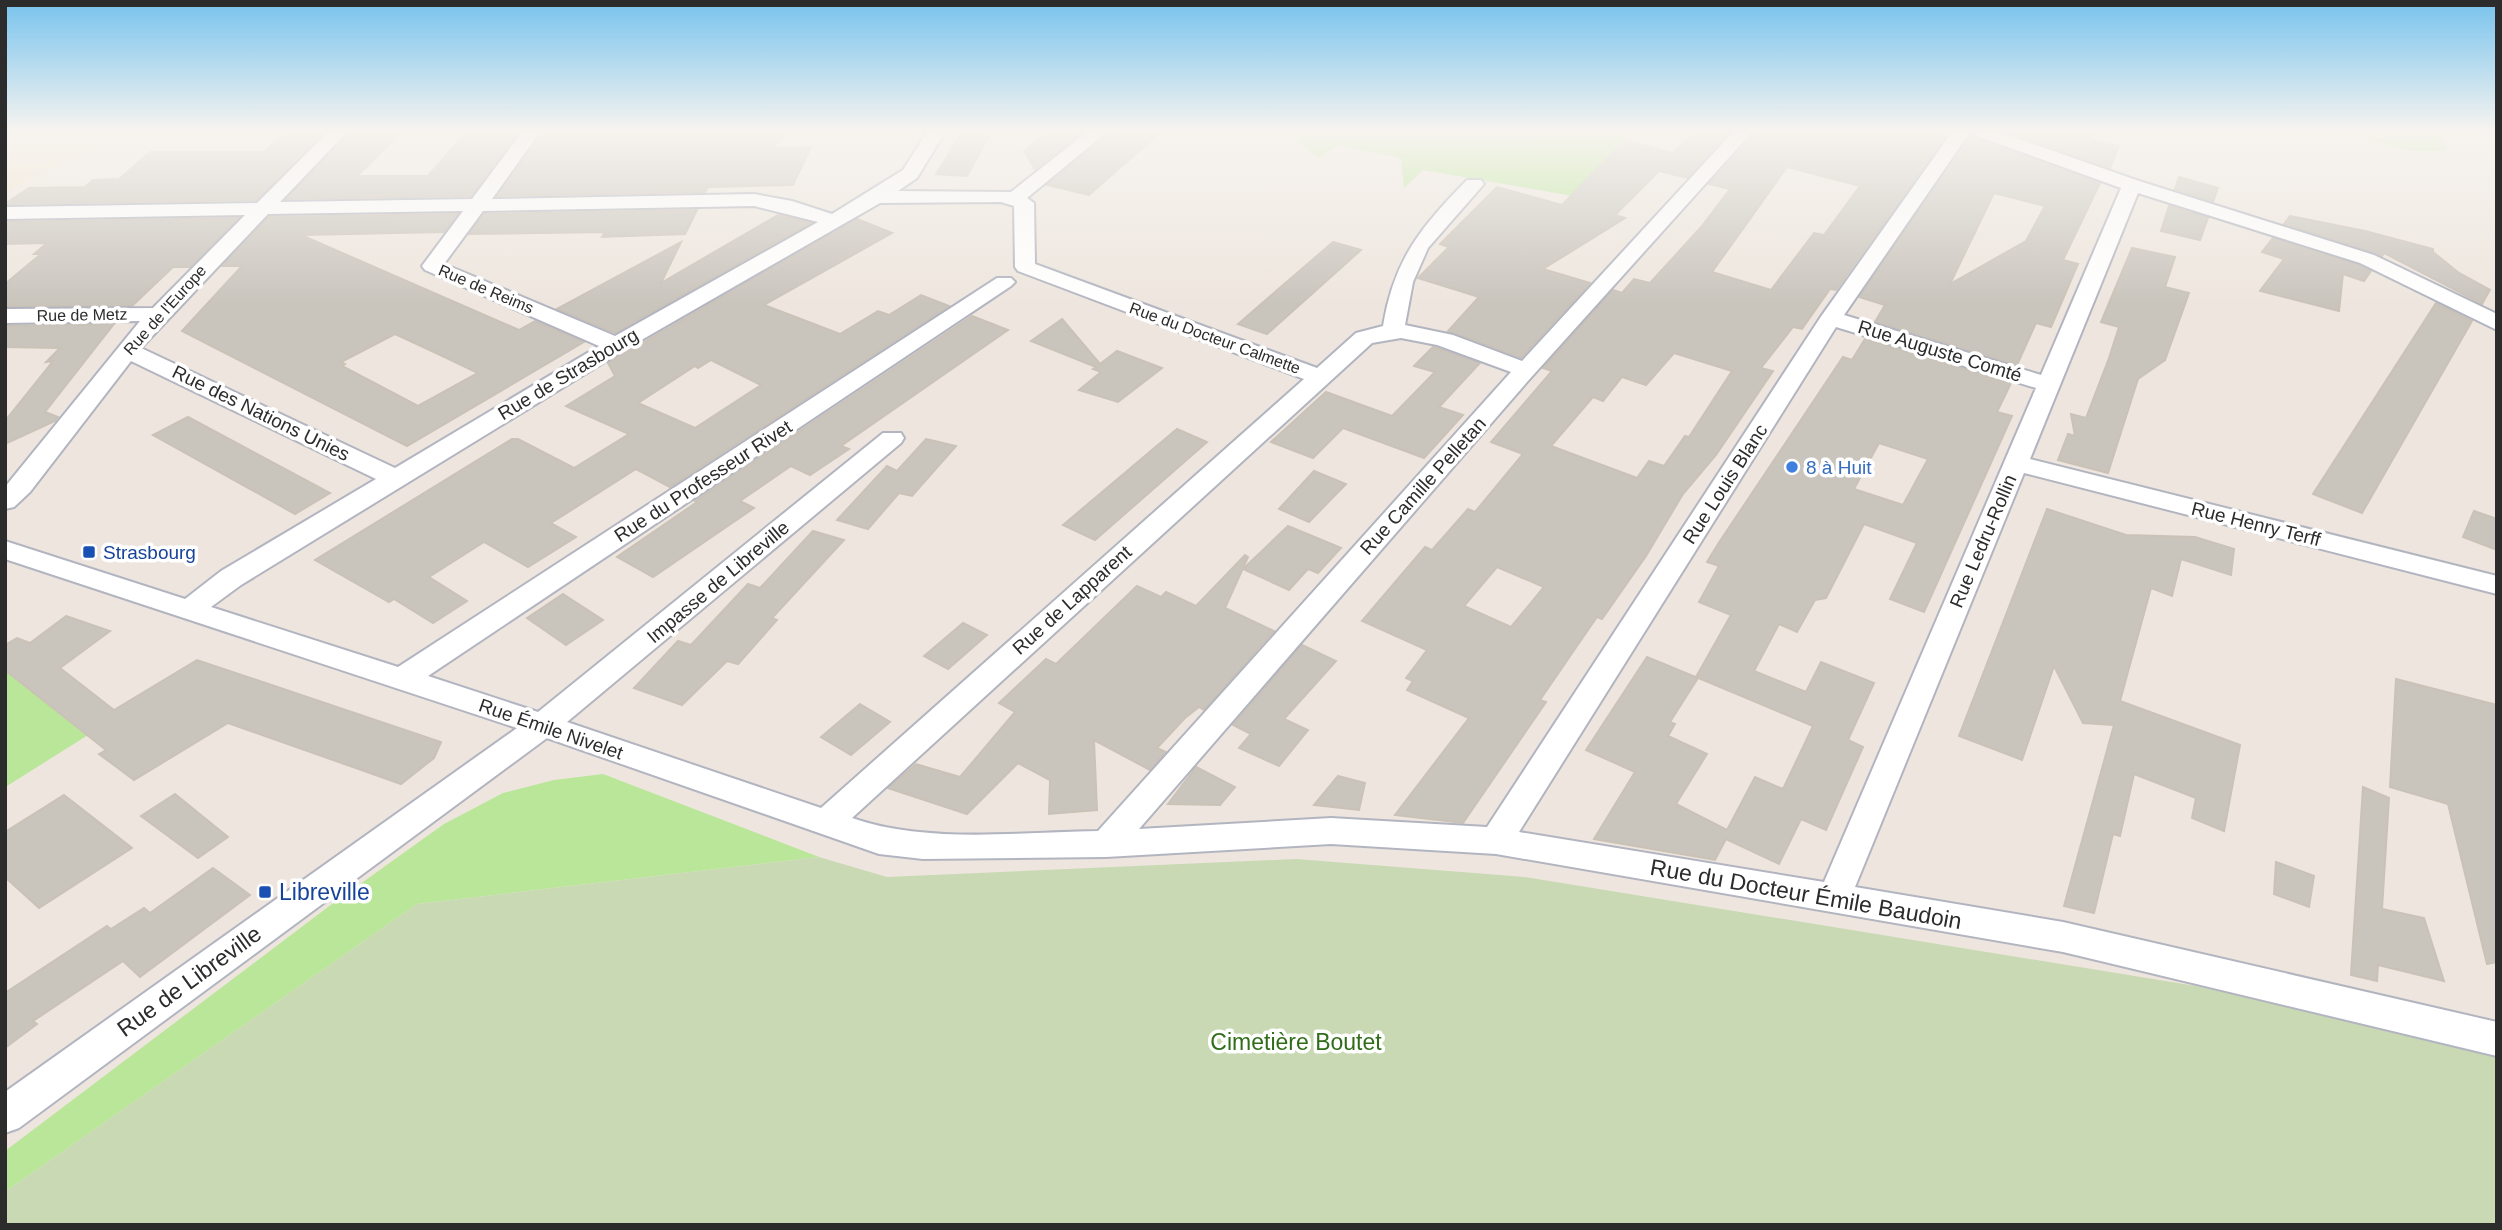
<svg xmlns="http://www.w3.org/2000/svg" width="2502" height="1230" viewBox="0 0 2502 1230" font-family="Arial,sans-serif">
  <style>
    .education { fill: #f0e2cd }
    .green { fill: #b9e698 }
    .cemetery { fill: #c8d9b4 }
    .building { fill: #c9c4bc; stroke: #cac2b7; stroke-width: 2; fill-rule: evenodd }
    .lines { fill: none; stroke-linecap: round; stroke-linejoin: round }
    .street-casing { stroke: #b2b5c0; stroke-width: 4 }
    .street { fill: #fff; fill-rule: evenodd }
    .shop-dot { fill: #3f7fe0; stroke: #fff; stroke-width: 2.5 }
    .transit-dot { fill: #1a4fb4; stroke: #fff; stroke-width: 2.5 }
    .labels { text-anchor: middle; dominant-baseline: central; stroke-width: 7; stroke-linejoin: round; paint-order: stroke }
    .far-street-label { font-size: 16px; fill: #2c2c2c; stroke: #fff }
    .street-label { font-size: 19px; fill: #2c2c2c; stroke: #fff }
    .shop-label { font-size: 19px; fill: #366cbe; stroke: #fff; text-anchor: start }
    .transit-label { font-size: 19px; fill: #164399; stroke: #fff; text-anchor: start }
    .near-transit-label { font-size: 23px; fill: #164399; stroke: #fff; text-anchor: start }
    .near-street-label { font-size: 23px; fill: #2c2c2c; stroke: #fff }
    .near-park-label { font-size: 23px; fill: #306d18; stroke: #fff }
  </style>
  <rect width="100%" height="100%" fill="#eee6de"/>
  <!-- education -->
  <polygon class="education" points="5,132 44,132 106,142 5,193"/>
  <!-- green -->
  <g class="green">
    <polygon points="1289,132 1633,132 1573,196 1423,170 1404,188 1401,158 1338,145 1318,158"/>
    <polygon points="2341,132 2438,132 2447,151 2411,151"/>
    <polygon points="5,666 88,735 7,786 5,784"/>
    <polygon points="603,774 819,857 417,904 5,1192 5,1151 328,907 444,824 503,793 554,780"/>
  </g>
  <!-- cemetery -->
  <polygon class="cemetery" points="819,857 887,877 1296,859 1525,877 2196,986 2497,1053 2497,1225 5,1225 5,1192 417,904"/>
  <!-- building -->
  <g class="building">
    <polygon points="286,132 325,132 256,200 5,204 29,188 85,187 93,180 119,179 150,152 264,152"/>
    <polygon points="349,132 402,132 357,176 428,176 466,132 519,132 471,196 286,199"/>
    <polygon points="543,132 787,132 773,148 811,147 793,185 708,187 705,192 497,196"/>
    <polygon points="962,132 990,134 967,176 936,174"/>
    <polygon points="1048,132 1083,132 1035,169 1024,151"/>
    <polygon points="1109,132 1161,132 1089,195 1047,185"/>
    <polygon points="1694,132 1730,132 1687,178 1659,171 1615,215 1625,218 1543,269 1590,283 1521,358 1448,331 1479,297 1418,278 1449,247 1440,244 1497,187 1562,205 1625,140 1673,153"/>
    <path d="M1755,132H1949L1836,290L1830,289L1802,329L1793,327L1761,368L1773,371L1716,455L1683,494L1646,556L1602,619L1597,617L1577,646L1540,700L1546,702L1463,823L1395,815L1469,718L1407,690L1413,681L1406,678L1427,650L1362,621L1425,547L1432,550L1468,509L1475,512L1523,454L1491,442L1552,371L1543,368L1613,290L1622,293L1634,279L1650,283L1702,226L1730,189L1709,184ZM1787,167L1860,186L1824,235L1814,233L1771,290L1712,272ZM1674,353L1732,371L1689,437L1685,436L1664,466L1649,461L1637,478L1551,446L1593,397L1603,401L1622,377L1646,385ZM1497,567L1544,587L1511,627L1464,606Z"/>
    <polygon points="2006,132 2095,132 2092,140 2119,146 2110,168"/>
    <path d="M1972,134L1976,138L2100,183L2063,260L2078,264L2051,327L2036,323L2017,365L1875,322L1885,305L1859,297ZM1994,193L2045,206L2026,241L1950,284Z"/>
    <polygon points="2179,177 2218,188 2213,202 2175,189"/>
    <polygon points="2169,206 2208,218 2200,240 2161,231"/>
    <polygon points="697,210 685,234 602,237 605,232 469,234 484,214"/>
    <path d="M458,214L444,232L301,235L519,330L535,321L584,342L407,446L182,331L242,266H222L269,217ZM395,334L436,353L478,373L418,406L342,366L345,364L341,362Z"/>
    <polygon points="778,215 811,223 615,333 557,309 681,242 661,283"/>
    <polygon points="2290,216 2365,231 2433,249 2433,252 2459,273 2490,290 2482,304 2384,253 2382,256 2284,224"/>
    <polygon points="239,218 190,267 173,267 132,306 5,306 5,284 41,254 34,254 47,243 5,244 5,222"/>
    <path d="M857,219L892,233L764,305L840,334L878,311L889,315L921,295L949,306L670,487L636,469L551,523L576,537L528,567L484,542L429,577L467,601L433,623L394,599L389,602L315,560L512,439H518L574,468L629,434L566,406L615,376L608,363ZM711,360L761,385L695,428L638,403L695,366L698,368Z"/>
    <polygon points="2273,238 2359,265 2371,271 2364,281 2343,274 2339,311 2260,291 2284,259 2262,252"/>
    <polygon points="1333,242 1361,250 1267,334 1238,324"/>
    <polygon points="2132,248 2175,257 2165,287 2189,293 2165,360 2138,379 2108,473 2058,460 2068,434 2075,436 2071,414 2086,418 2109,358 2119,327 2101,322"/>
    <polygon points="2436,303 2472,321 2362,513 2313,494"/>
    <polygon points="972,316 1008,330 841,446 849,449 810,475 791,466 740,501 754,508 653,577 617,557 697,502 695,501"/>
    <polygon points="1062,319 1100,364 1117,351 1162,368 1118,402 1079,390 1101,372 1093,369 1096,367 1031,341"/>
    <polygon points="114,324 45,412 58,417 55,421 5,444 5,421 53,361 46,362 60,348 5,347 5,326"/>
    <path d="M1865,339L2011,383L1997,412L2012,416L1924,612L1890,599L1917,543L1864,524L1826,598L1815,600L1797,632L1779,624L1754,671L1806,692L1821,662L1874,683L1848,740L1863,747L1826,830L1801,819L1779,864L1726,839L1715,860L1594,839L1635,772L1586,750L1647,657L1698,678L1670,722L1675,724L1668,736L1707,754L1676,804L1727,830L1755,777L1783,789L1813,726L1696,677L1731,615L1699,602L1719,566L1707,562L1718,544L1843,357L1852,360ZM1879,443L1928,459L1903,505L1854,489Z"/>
    <polygon points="1433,347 1480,363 1439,407 1463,415 1424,458 1343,428 1313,458 1271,442 1326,392 1392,416 1435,372 1414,366"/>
    <polygon points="188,417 330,493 295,514 153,435"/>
    <polygon points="1177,429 1207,442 1095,540 1063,525"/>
    <polygon points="926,439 956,446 912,496 899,493 868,529 837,520 887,466 897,471"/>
    <polygon points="1314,471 1346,484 1309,522 1279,509"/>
    <polygon points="2047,509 2126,535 2195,537 2234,549 2231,575 2181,559 2172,596 2151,588 2120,701 2240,745 2224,831 2192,818 2196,798 2134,774 2120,836 2113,834 2094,913 2064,906 2114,725 2083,723 2054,666 2022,760 1959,736"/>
    <polygon points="2474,511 2497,519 2497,550 2463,537"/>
    <polygon points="1288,526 1341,548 1318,573 1308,569 1289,590 1243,569"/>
    <polygon points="813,531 844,540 772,618 777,620 738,664 727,661 682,705 634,688 678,641 691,645 748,584 760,588"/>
    <polygon points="1245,555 1248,557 1225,608 1274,631 1204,710 1199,707 1185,718 1157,748 1166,752 1150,770 1094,740 1097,810 1049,814 1050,780 1018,763 967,814 888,788 916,764 960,777 1015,712 999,703 1046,659 1056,664 1137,586 1161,597 1166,592 1196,606"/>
    <polygon points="563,594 603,620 566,645 527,618"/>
    <polygon points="66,616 110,631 60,668 114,710 197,660 441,742 434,758 401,784 228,723 134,780 99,754 106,750 5,670 5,645 17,638 30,643"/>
    <polygon points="963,623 987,635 948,669 924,656"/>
    <polygon points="1302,645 1336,661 1284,719 1308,730 1279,766 1239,748 1251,734 1233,725"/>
    <polygon points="2396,679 2497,705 2497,962 2487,964 2448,804 2390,787"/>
    <polygon points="860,704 890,722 851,755 821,737"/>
    <polygon points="1196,767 1235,787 1220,805 1168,804"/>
    <polygon points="1338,776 1365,783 1359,810 1314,805"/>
    <polygon points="2363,787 2389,798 2382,909 2424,918 2444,981 2378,965 2377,981 2351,975"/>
    <polygon points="175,794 228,837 198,858 141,816"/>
    <polygon points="64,795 132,848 39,908 5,877 5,832"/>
    <polygon points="2276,862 2314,876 2309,907 2274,894"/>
    <polygon points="213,868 250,895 140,977 123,961 33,1021 37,1024 5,1048 5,993 107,926 111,929 144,908 150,913"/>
  </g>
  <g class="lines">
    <!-- street casing -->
    <g class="street-casing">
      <path id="street" d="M328,132H347L280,202L472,199L522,132H540L492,199L754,194L792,201L832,214L903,170L927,132H945L917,178L898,191L1011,192L1087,132H1107L1027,198L1034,203L1035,264L1317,368L1356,333L1383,326C1394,259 1421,227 1467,180H1481L1484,184L1428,248L1413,282L1405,325L1453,335L1522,361L1733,132H1752L1527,382L1139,829L1331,818L1487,827L1820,318L1952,132H1970L1844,315L2041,375L2121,188L1977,136L1974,132H1999L2139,181L2374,255L2497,314V330L2360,263L2138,193L2030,459L2497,576V594L2024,473L1855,887L2063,922L2497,1022V1056L2063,952L1496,854L1331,844L1106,857L923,859L879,854L547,738L19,1128L5,1133V1092L517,728L5,559V541L185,599L221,571L376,479L131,361L30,492L14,507L5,509V487L140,321L5,323V309L153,308L245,215L5,219V207L257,203ZM1001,202L1014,206L1015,267L1018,271L1304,379L821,808L567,722L901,443L904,438L901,433H883L538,712L428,676L1011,286L1015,282L1011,278H997L398,667L211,607L241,585L624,350L880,203ZM754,206L818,222L615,336L444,264L483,211ZM463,211L422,266L425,270L599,346L395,468L141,348L268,214ZM1836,327L2036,388L1824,882L1519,832ZM1401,338L1437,345L1511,372L1098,831C1019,832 926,844 852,818L1372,343Z"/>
    </g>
    <!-- street -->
    <use href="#street" class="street"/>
  </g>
  <!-- sky -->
  <linearGradient id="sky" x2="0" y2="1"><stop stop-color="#77c3ed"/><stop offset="0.43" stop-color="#f7f4f0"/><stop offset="1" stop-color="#f7f4f0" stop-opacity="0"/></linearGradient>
  <rect width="2502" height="304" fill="url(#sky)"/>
  <!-- markers -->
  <circle class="shop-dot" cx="1792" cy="467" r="7"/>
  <g class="transit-dot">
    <rect x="82" y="545" width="14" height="14" rx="3.5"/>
    <rect x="258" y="885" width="14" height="14" rx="3.5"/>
  </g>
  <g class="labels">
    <!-- far-street labels -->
    <g class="far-street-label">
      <text transform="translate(486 289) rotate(23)">Rue de Reims</text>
      <text transform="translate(165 310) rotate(-48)">Rue de l'Europe</text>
      <text transform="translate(82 315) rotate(-1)">Rue de Metz</text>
      <text transform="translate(1215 338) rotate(20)">Rue du Docteur Calmette</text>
    </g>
    <!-- street labels -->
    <g class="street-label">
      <text transform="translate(1940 351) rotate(17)">Rue Auguste Comté</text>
      <text transform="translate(568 374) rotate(-31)">Rue de Strasbourg</text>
      <text transform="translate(261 413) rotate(26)">Rue des Nations Unies</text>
      <text transform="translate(703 481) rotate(-33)">Rue du Professeur Rivet</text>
      <text transform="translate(1725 484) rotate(-57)">Rue Louis Blanc</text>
      <text transform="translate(1423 486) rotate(-48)">Rue Camille Pelletan</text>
      <text transform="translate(2256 524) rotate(14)">Rue Henry Terff</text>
      <text transform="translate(1983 541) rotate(-67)">Rue Ledru-Rollin</text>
      <text transform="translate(718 582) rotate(-40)">Impasse de Libreville</text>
      <text transform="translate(1072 600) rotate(-42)">Rue de Lapparent</text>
      <text transform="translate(551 729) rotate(19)">Rue Émile Nivelet</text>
    </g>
    <!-- shop labels -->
    <g class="shop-label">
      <text x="1806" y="467">8 à Huit</text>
    </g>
    <!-- transit labels -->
    <g class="transit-label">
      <text x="103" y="552">Strasbourg</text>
    </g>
    <!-- near-transit labels -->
    <g class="near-transit-label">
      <text x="279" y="892">Libreville</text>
    </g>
    <!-- near-street labels -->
    <g class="near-street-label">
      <text transform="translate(1806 894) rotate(10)">Rue du Docteur Émile Baudoin</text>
      <text transform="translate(189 981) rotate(-36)">Rue de Libreville</text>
    </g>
    <!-- near-park labels -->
    <g class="near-park-label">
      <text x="1296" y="1042">Cimetière Boutet</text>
    </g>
  </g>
  <!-- border -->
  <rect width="2502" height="1230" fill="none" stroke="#2c2c2c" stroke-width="14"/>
</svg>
